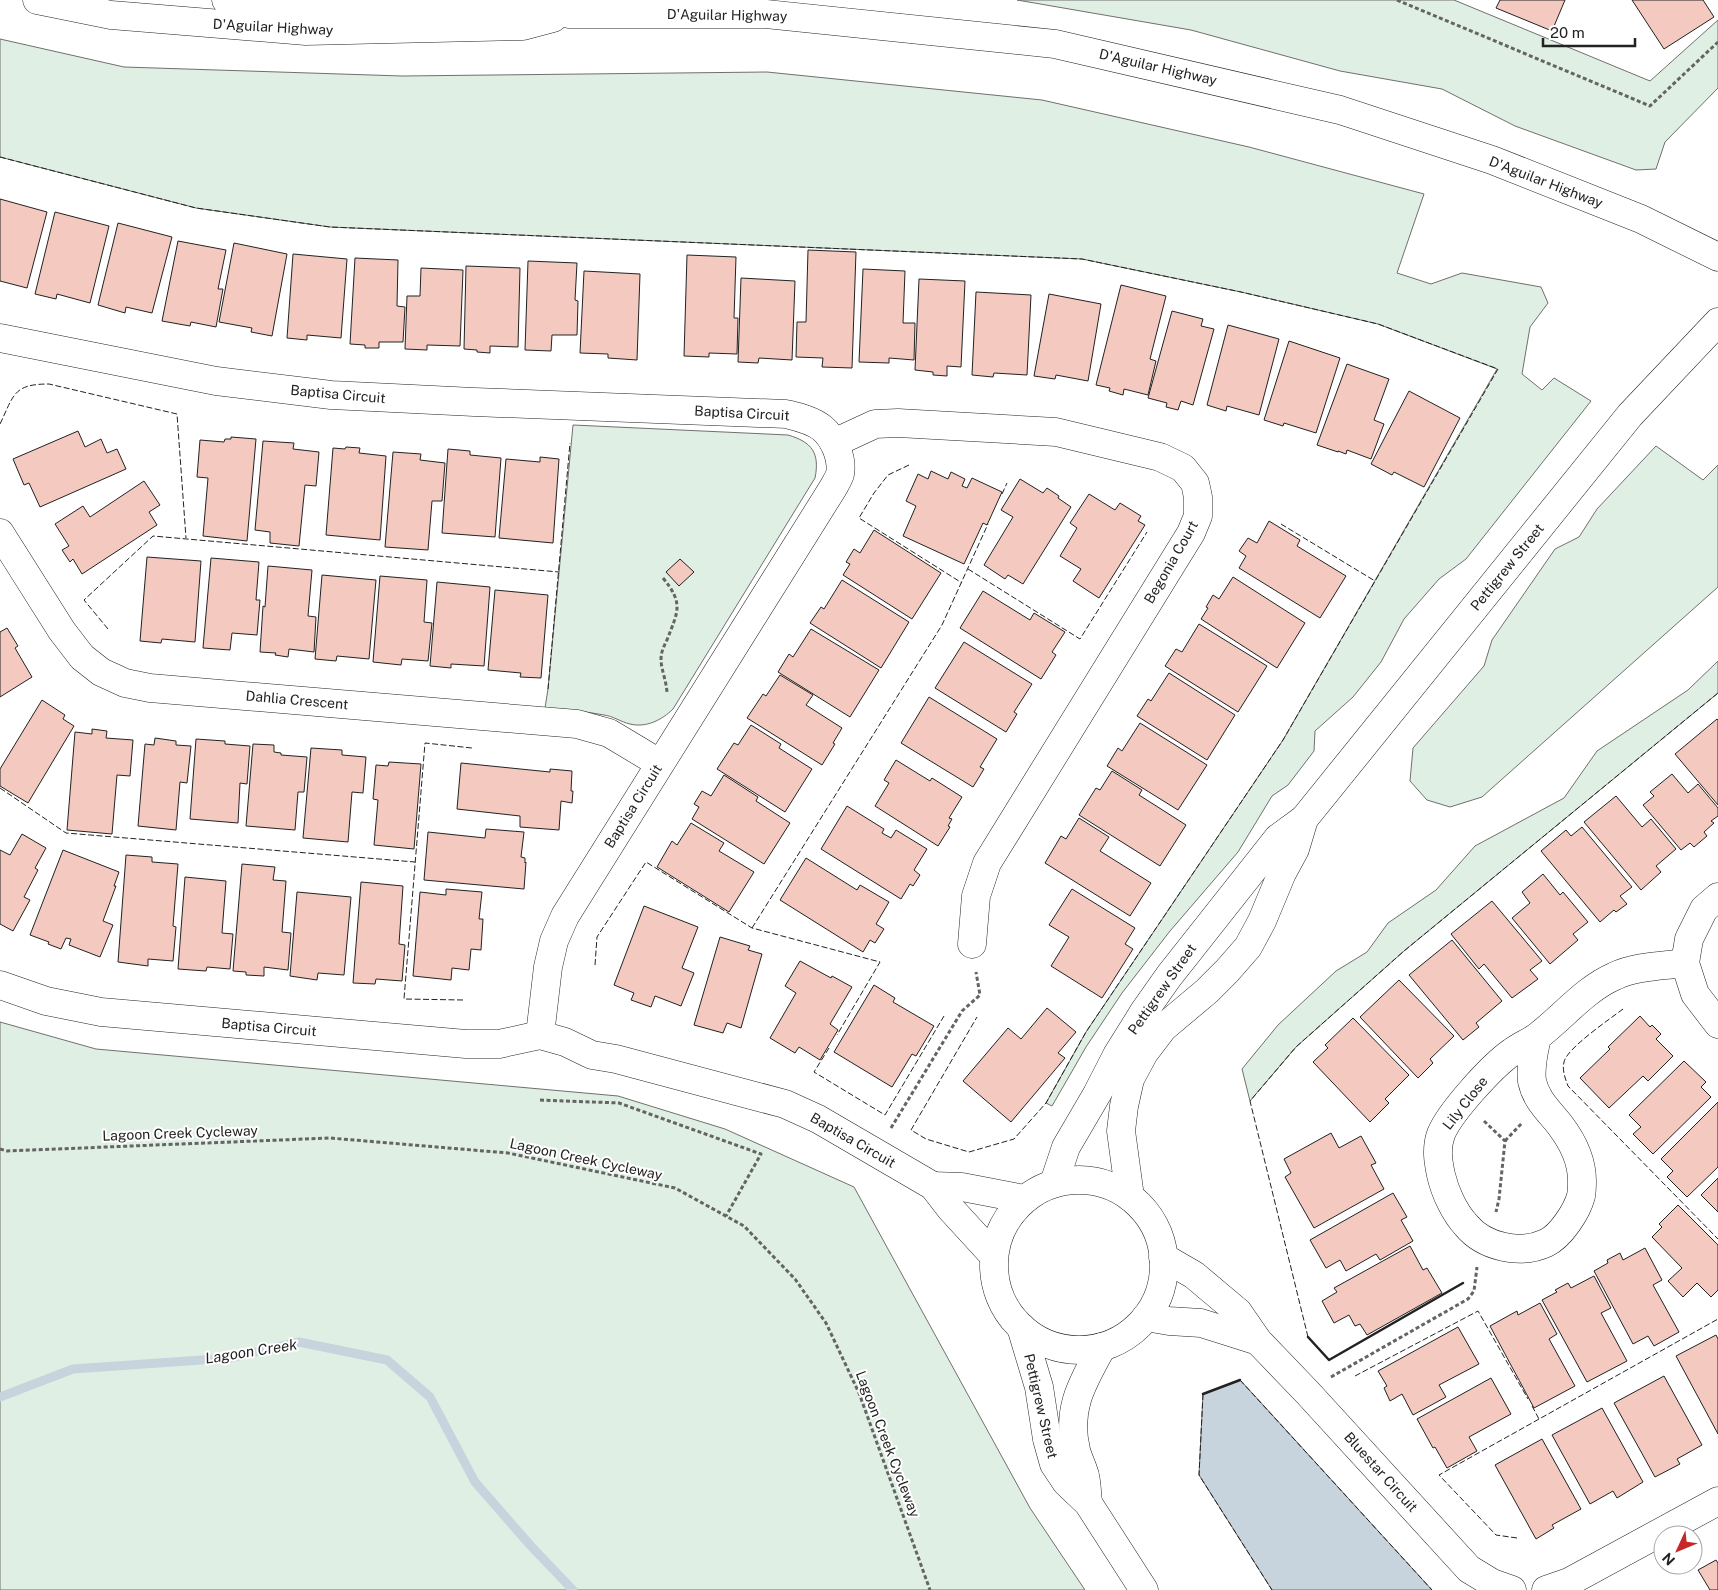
<svg xmlns="http://www.w3.org/2000/svg" width="1718" height="1590" viewBox="0 0 1718 1590" font-family="'Public Sans',sans-serif">
  <style>
    .green { fill: #e0efe3; stroke: #6f6f6f }
    .water { fill: #c7d3dd; stroke: #6f6f6f }
    .lines { fill: none; stroke-linecap: round; stroke-linejoin: round }
    .stream { stroke: #c7d3dd; stroke-width: 9 }
    .building { fill: #f3c9c0; stroke: #222 }
    .minor-casing { stroke: #222; stroke-width: 29 }
    .secondary-casing { stroke: #222; stroke-width: 29 }
    .trunk-casing { stroke: #222; stroke-width: 29 }
    .path { stroke: #646464; stroke-width: 3; stroke-dasharray: 4 2.5; stroke-linecap: butt }
    .minor { stroke: #fff; stroke-width: 28 }
    .secondary { stroke: #fff; stroke-width: 28 }
    .trunk { stroke: #fff; stroke-width: 28 }
    .fence { stroke: #222; stroke-width: 1; stroke-dasharray: 6 2.5; stroke-linecap: butt }
    .wall { stroke: #222; stroke-width: 2.5 }
    .labels { text-anchor: middle; dominant-baseline: central; stroke-width: 4; stroke-linejoin: round; paint-order: stroke }
    .street-label { font-size: 14px; fill: #222; stroke: #fff }
    .water-label { font-size: 15px; font-style: italic; fill: #222; stroke: #fff }
  </style>
  <rect width="100%" height="100%" fill="#fff"/>
  <!-- green -->
  <g class="green">
    <polygon points="1017,0 1454,0 1650,81 1718,20 1718,88 1665,142 1656,169 1636,170 1515,126 1442,89 1340,71 1191,30"/>
    <polygon points="0,39 124,67 402,76 767,72 1042,100 1249,147 1424,194 1397,273 1431,284 1462,273 1541,287 1548,303 1530,327 1522,374 1542,390 1554,378 1591,401 1466,559 1439,579 1404,619 1381,662 1353,697 1315,731 1314,751 1288,785 1272,796 1238,852 1170,931 1122,993 1086,1047 1052,1106 1046,1103 1086,1032 1283,740 1497,369 1378,324 1241,292 1082,259 330,227 196,208 0,157"/>
    <path d="M573,425L788,435C812,442 820,453 815,478L673,709C662,720 646,728 630,724C621,722 613,716 604,715C584,711 565,710 545,708L548,689Z"/>
    <polygon points="1656,446 1703,480 1718,465 1718,587 1482,797 1450,807 1427,800 1410,781 1413,748 1484,666 1492,640 1555,549 1579,537 1597,509"/>
    <polygon points="1718,661 1718,693 1404,951 1296,1047 1250,1101 1242,1069 1278,1025 1336,971 1367,952 1388,923 1436,890 1475,846 1564,798 1597,751 1688,690"/>
    <polygon points="0,1022 96,1049 618,1096 725,1129 854,1187 1030,1508 1085,1590 0,1590"/>
  </g>
  <!-- water -->
  <polygon class="water" points="1240,1380 1254,1395 1432,1590 1272,1590 1199,1475 1203,1394"/>
  <g class="lines">
    <!-- stream -->
    <polyline class="stream" points="0,1397 73,1369 230,1358 299,1342 387,1360 430,1397 475,1482 530,1545 573,1590"/>
  </g>
  <!-- building -->
  <g class="building">
    <polygon points="1500,0 1565,0 1552,31 1496,8"/>
    <polygon points="1632,0 1703,0 1714,17 1664,49"/>
    <polygon points="0,199 47,212 27,288 0,281"/>
    <polygon points="55,212 109,226 90,303 57,294 56,299 35,294"/>
    <polygon points="118,223 172,237 152,313 126,307 125,313 98,305"/>
    <polygon points="178,241 226,250 218,289 223,289 216,327 191,322 190,326 162,321"/>
    <polygon points="234,243 287,254 272,336 251,332 252,328 219,322"/>
    <polygon points="808,250 856,252 852,368 822,367 823,358 796,357 797,322 806,322"/>
    <polygon points="293,254 347,259 341,338 307,335 307,340 287,338"/>
    <polygon points="687,255 736,257 734,318 738,318 737,354 709,353 709,357 684,356"/>
    <polygon points="355,258 398,260 397,306 405,307 403,342 379,342 379,348 365,348 365,345 350,344"/>
    <polygon points="528,261 577,263 575,300 578,301 577,335 552,335 551,351 525,350"/>
    <polygon points="466,266 520,268 518,347 490,346 490,353 477,352 477,350 464,349"/>
    <polygon points="421,268 463,270 460,346 427,345 427,350 405,349 407,296 420,296"/>
    <polygon points="863,269 905,271 903,323 915,323 914,360 889,358 889,363 859,362"/>
    <polygon points="584,271 640,274 637,360 608,358 608,354 580,353"/>
    <polygon points="741,278 795,281 792,360 759,358 758,363 738,362"/>
    <polygon points="919,279 965,281 961,367 947,366 947,376 933,375 933,372 915,370"/>
    <polygon points="1121,285 1166,296 1150,359 1156,361 1148,395 1124,389 1123,395 1109,391 1110,388 1096,385"/>
    <polygon points="976,292 1031,295 1027,375 994,373 993,377 972,375"/>
    <polygon points="1049,294 1101,304 1088,381 1056,375 1055,379 1034,376"/>
    <polygon points="1172,311 1203,319 1201,326 1214,329 1193,405 1181,401 1178,410 1166,407 1167,403 1148,398"/>
    <polygon points="1228,325 1279,339 1259,415 1227,406 1226,411 1207,405"/>
    <polygon points="1289,341 1340,358 1316,433 1284,423 1283,426 1264,420"/>
    <polygon points="1347,364 1389,379 1374,420 1384,424 1371,459 1347,450 1346,454 1338,451 1338,452 1317,445"/>
    <polygon points="1409,391 1460,418 1424,487 1394,472 1392,475 1371,464"/>
    <polygon points="78,431 85,447 101,439 107,453 117,449 126,469 40,507 29,483 24,485 13,459"/>
    <polygon points="231,437 256,439 247,541 203,536 208,478 197,477 200,440 224,442 225,439 231,439"/>
    <polygon points="263,441 294,443 293,449 319,452 316,486 305,485 299,546 270,543 270,532 255,530"/>
    <polygon points="346,447 360,448 359,453 386,456 380,540 326,535 333,448 345,449"/>
    <polygon points="448,449 470,451 470,455 501,458 495,537 442,533"/>
    <polygon points="393,452 421,454 420,460 445,463 442,501 432,501 428,550 385,547"/>
    <polygon points="540,457 559,459 553,543 499,538 506,459 540,462"/>
    <polygon points="931,471 948,479 951,472 965,479 962,486 967,488 972,478 1002,492 987,525 983,523 964,564 903,536 916,506 906,501 918,474 928,479"/>
    <polygon points="1020,479 1043,493 1047,488 1059,496 1058,498 1071,507 1023,584 1008,575 1005,579 984,565 1013,517 1001,510"/>
    <polygon points="144,481 160,505 149,512 157,525 82,574 73,559 70,562 62,550 69,546 55,524 83,506 90,517"/>
    <polygon points="1089,494 1115,510 1120,503 1141,516 1138,521 1145,525 1099,598 1073,581 1081,569 1060,556 1077,528 1070,523"/>
    <polygon points="1269,521 1300,540 1297,546 1346,576 1320,618 1239,568 1246,556 1239,551 1248,538 1257,543"/>
    <polygon points="874,530 941,573 912,619 843,575 850,564 846,562 854,549 860,553"/>
    <polygon points="147,557 201,561 195,642 162,639 161,643 140,641"/>
    <polygon points="211,558 259,562 256,600 260,600 257,635 232,633 230,650 203,648"/>
    <polygon points="680,559 694,572 679,586 666,572"/>
    <polygon points="268,566 312,570 308,616 316,617 314,652 289,649 288,657 275,655 276,653 260,652 263,606 265,607"/>
    <polygon points="322,575 376,580 369,659 337,656 336,661 315,659"/>
    <polygon points="380,576 427,580 424,622 432,623 428,661 402,659 401,665 373,662"/>
    <polygon points="1233,577 1305,623 1277,668 1201,619 1208,608 1206,607 1213,595 1219,599"/>
    <polygon points="842,580 909,622 881,668 810,623 821,607 824,609"/>
    <polygon points="437,582 490,587 484,666 451,664 451,668 430,666"/>
    <polygon points="495,590 548,595 541,678 520,677 521,673 488,670"/>
    <polygon points="983,591 1030,620 1034,613 1065,632 1052,652 1056,655 1041,679 960,628"/>
    <polygon points="1199,624 1267,666 1238,712 1165,666 1176,649 1182,652"/>
    <polygon points="7,628 18,646 15,648 32,677 0,697 0,632"/>
    <polygon points="811,629 879,670 850,717 778,672 789,654 793,657"/>
    <polygon points="964,642 1032,684 1014,712 1017,714 1006,732 935,688"/>
    <polygon points="1169,673 1235,715 1207,760 1137,716 1148,699 1151,701"/>
    <polygon points="780,675 813,695 806,705 842,728 833,743 835,744 822,765 747,718 763,694 766,696"/>
    <polygon points="929,697 997,739 980,767 984,769 973,787 901,743"/>
    <polygon points="42,700 65,715 63,719 74,726 28,803 0,786 0,769"/>
    <polygon points="1717,719 1718,720 1718,805 1675,754"/>
    <polygon points="1140,723 1207,765 1178,810 1107,766 1118,748 1122,751"/>
    <polygon points="751,725 781,744 779,748 812,769 785,812 717,769 734,743 738,745"/>
    <polygon points="92,729 107,731 106,738 133,740 130,776 117,775 112,834 67,830 75,732 92,734"/>
    <polygon points="155,738 176,741 176,745 191,746 187,783 180,782 176,830 138,826 145,744 154,745"/>
    <polygon points="196,739 225,741 225,744 250,746 247,784 240,783 238,823 190,819"/>
    <polygon points="253,744 274,745 274,752 281,753 281,755 307,757 304,792 298,792 295,830 246,826"/>
    <polygon points="311,748 342,750 342,755 366,757 363,793 352,792 348,842 303,838"/>
    <polygon points="896,760 930,781 932,778 962,797 949,818 952,819 948,826 950,827 938,846 875,806 889,783 884,780"/>
    <polygon points="389,762 421,764 414,849 374,845 378,800 373,799 376,765 388,766"/>
    <polygon points="461,763 550,772 550,769 572,771 571,791 573,791 572,803 561,801 559,830 520,827 520,816 457,809"/>
    <polygon points="1112,771 1142,790 1139,795 1186,825 1160,866 1079,815 1096,788 1100,790"/>
    <polygon points="1672,774 1688,793 1698,784 1718,808 1718,816 1711,821 1714,823 1704,832 1707,836 1694,847 1690,843 1681,850 1643,805 1654,796 1650,792"/>
    <polygon points="724,775 758,797 756,801 790,823 764,864 692,819 699,807 694,804 702,791 711,796"/>
    <polygon points="1616,796 1642,827 1651,819 1676,849 1656,866 1661,872 1641,890 1584,822"/>
    <polygon points="847,806 884,829 882,833 891,838 896,830 927,849 914,870 920,875 913,886 910,884 901,899 821,849"/>
    <polygon points="1079,818 1109,837 1100,851 1151,883 1130,916 1045,863 1061,836 1066,839"/>
    <polygon points="691,823 724,843 719,851 754,872 729,912 657,867 672,841 677,845"/>
    <polygon points="1582,827 1632,887 1620,896 1627,904 1616,912 1614,910 1600,922 1541,851 1566,830 1571,836"/>
    <polygon points="486,829 524,832 521,857 525,858 525,863 526,862 524,889 424,880 428,832 485,838"/>
    <polygon points="22,834 46,848 35,868 38,870 24,897 30,900 13,931 0,924 0,850 10,855"/>
    <polygon points="63,850 119,872 114,886 116,886 103,921 113,925 100,957 69,945 71,939 66,938 61,949 48,944 49,942 30,935"/>
    <polygon points="126,855 152,857 152,862 178,864 173,926 176,927 173,961 148,959 148,966 118,962"/>
    <polygon points="806,858 857,890 860,885 889,902 876,924 884,929 875,943 870,940 863,952 780,900"/>
    <polygon points="242,864 275,867 273,880 286,881 282,932 291,933 288,970 264,967 264,976 246,975 246,972 233,971"/>
    <polygon points="1543,874 1560,895 1563,892 1588,922 1573,934 1578,940 1550,964 1512,918 1530,903 1522,892"/>
    <polygon points="185,877 226,881 222,933 233,934 230,969 207,967 206,971 178,969"/>
    <polygon points="361,882 403,886 399,944 405,945 402,981 376,979 375,984 353,983"/>
    <polygon points="446,889 482,892 479,919 483,919 481,950 471,949 469,970 452,968 451,980 413,976 420,892 446,895"/>
    <polygon points="1072,889 1135,928 1125,944 1133,949 1102,998 1051,966 1069,937 1049,925"/>
    <polygon points="297,892 351,897 344,975 318,973 317,980 290,976"/>
    <polygon points="1492,901 1542,961 1530,970 1538,979 1512,998 1484,964 1479,969 1451,934"/>
    <polygon points="644,906 698,927 682,968 694,973 681,1006 655,996 651,1007 631,1000 634,993 614,985"/>
    <polygon points="720,937 750,946 748,950 762,954 741,1028 727,1023 723,1033 694,1025"/>
    <polygon points="1452,940 1502,1001 1476,1023 1479,1027 1463,1040 1409,975"/>
    <polygon points="800,961 831,978 832,976 852,987 830,1024 838,1030 820,1060 799,1047 795,1053 770,1038 796,993 785,986"/>
    <polygon points="1399,980 1454,1036 1430,1059 1433,1063 1418,1078 1360,1017"/>
    <polygon points="874,985 895,998 893,1002 934,1026 916,1056 912,1054 892,1087 834,1052"/>
    <polygon points="1047,1008 1076,1032 1058,1053 1065,1058 1011,1122 963,1081 1008,1028 1021,1039"/>
    <polygon points="1640,1016 1650,1027 1652,1025 1661,1034 1656,1039 1673,1056 1648,1081 1643,1076 1609,1108 1580,1078 1610,1049 1608,1047"/>
    <polygon points="1353,1018 1409,1075 1385,1099 1389,1103 1370,1122 1313,1062 1328,1048 1325,1045"/>
    <polygon points="1684,1061 1706,1082 1701,1087 1711,1097 1653,1154 1633,1134 1641,1127 1629,1115"/>
    <polygon points="1718,1102 1718,1167 1687,1197 1667,1177 1673,1171 1661,1159"/>
    <polygon points="1331,1133 1339,1148 1361,1136 1376,1163 1371,1165 1384,1189 1314,1228 1285,1177 1291,1173 1284,1159"/>
    <polygon points="1718,1178 1718,1212 1701,1195"/>
    <polygon points="1393,1193 1407,1217 1401,1220 1413,1241 1380,1260 1376,1254 1346,1271 1340,1260 1326,1268 1310,1240"/>
    <polygon points="1678,1205 1718,1245 1718,1290 1711,1297 1697,1283 1683,1297 1668,1281 1682,1268 1652,1237 1662,1227 1659,1224"/>
    <polygon points="1410,1246 1423,1270 1427,1268 1442,1293 1367,1335 1360,1324 1355,1326 1349,1315 1334,1323 1322,1301 1337,1292 1334,1288"/>
    <polygon points="1645,1248 1662,1280 1653,1285 1679,1332 1654,1346 1648,1336 1633,1344 1594,1271 1608,1263 1607,1260 1620,1253 1623,1260"/>
    <polygon points="1594,1276 1611,1308 1601,1313 1627,1361 1587,1382 1542,1300 1557,1292 1555,1290 1568,1283 1571,1288"/>
    <polygon points="1540,1303 1557,1334 1549,1339 1575,1386 1534,1408 1490,1326 1517,1311 1518,1315"/>
    <polygon points="1458,1327 1479,1364 1439,1385 1446,1397 1413,1415 1402,1394 1390,1401 1384,1388 1387,1386 1378,1371"/>
    <polygon points="1716,1335 1718,1339 1718,1434 1676,1356"/>
    <polygon points="1664,1376 1702,1445 1677,1459 1680,1464 1655,1477 1614,1403"/>
    <polygon points="1491,1378 1511,1414 1469,1437 1477,1451 1447,1468 1435,1447 1433,1448 1417,1419"/>
    <polygon points="1602,1408 1643,1482 1617,1498 1613,1491 1590,1504 1552,1435"/>
    <polygon points="1542,1439 1581,1509 1552,1525 1554,1528 1536,1539 1495,1465"/>
    <polygon points="1716,1560 1718,1563 1718,1590 1710,1590 1698,1570"/>
  </g>
  <g class="lines">
    <!-- minor casing -->
    <g class="minor-casing">
      <g id="minor">
        <path d="M0,338L216,381L331,395L474,402L786,414C798,417 812,420 822,428C834,438 843,458 840,474C839,478 835,484 833,488L565,916L554,941L548,967L540,1035"/>
        <polyline points="834,443 875,424 898,423 1056,432 1160,457 1183,468 1195,483 1198,497 1198,516 1191,533 987,863 976,896 972,944"/>
        <polyline points="0,533 62,631 82,657 101,672 125,683 150,688 577,724 609,733 659,763"/>
        <polyline points="1718,897 1704,909 1689,939 1685,963 1695,994 1718,1024"/>
        <polyline points="0,985 46,1001 101,1012 466,1044 499,1044 540,1035 565,1042 592,1055 616,1059 785,1104 818,1119 933,1186 950,1208 994,1256"/>
        <path d="M1537,1037C1534,1051 1530,1066 1532,1081C1536,1100 1549,1111 1560,1125C1573,1142 1582,1160 1582,1181C1582,1185 1582,1191 1581,1196C1577,1211 1561,1236 1546,1243C1520,1255 1484,1247 1466,1225C1454,1212 1445,1192 1441,1175C1438,1161 1436,1148 1441,1134C1450,1112 1492,1066 1512,1052C1520,1046 1530,1042 1538,1036C1564,1016 1585,989 1615,976C1636,966 1663,966 1685,963"/>
        <polyline points="933,1186 962,1187 1024,1199"/>
        <polyline points="1163,1257 1194,1275 1238,1312 1258,1341 1307,1392 1469,1569 1492,1583 1512,1590"/>
        <polyline points="1146,1317 1169,1321 1201,1323 1258,1341"/>
        <polyline points="1546,1590 1569,1582 1718,1501"/>
      </g>
    </g>
    <!-- secondary casing -->
    <g class="secondary-casing">
      <g id="secondary">
        <circle cx="1079" cy="1265" r="85"/>
        <polyline points="1054,1183 1066,1147 1097,1094 1117,1055 1145,1010 1169,976 1278,838 1304,819 1630,415 1718,322"/>
        <polyline points="1130,1197 1121,1131 1124,1106 1130,1079 1144,1053 1163,1028 1207,991 1227,971 1248,947 1262,921 1282,873 1295,849 1304,819"/>
        <polyline points="1021,1327 1039,1387 1047,1439 1054,1464 1066,1482 1088,1503 1144,1590"/>
        <path d="M1088,1503C1087,1494 1087,1484 1085,1476C1083,1467 1078,1459 1076,1450C1066,1408 1083,1382 1102,1347"/>
      </g>
    </g>
    <!-- trunk casing -->
    <g class="trunk-casing">
      <g id="trunk">
        <polyline points="37,0 111,15 306,31 523,26 553,18"/>
        <polyline points="226,0 297,8 524,7 569,14 766,14 1055,44 1340,110 1492,160 1641,219 1718,257"/>
      </g>
    </g>
    <!-- path -->
    <g class="path">
      <polyline points="1397,0 1650,106 1718,42"/>
      <path d="M663,578C684,604 678,611 667,640C664,646 661,652 661,659C661,670 667,682 667,694"/>
      <polyline points="540,1100 619,1103 761,1154 726,1216"/>
      <polyline points="1484,1121 1505,1141 1499,1199 1496,1212"/>
      <polyline points="891,1128 962,1011 980,995 976,972"/>
      <polyline points="1505,1141 1522,1123"/>
      <polyline points="0,1149 7,1151 330,1138 508,1153 675,1188 744,1226 795,1279 826,1323 859,1393 930,1590"/>
      <polyline points="1331,1377 1468,1299 1474,1291 1477,1267"/>
    </g>
    <!-- minor -->
    <use href="#minor" class="minor"/>
    <!-- secondary -->
    <use href="#secondary" class="secondary"/>
    <!-- trunk -->
    <use href="#trunk" class="trunk"/>
    <!-- fence -->
    <g class="fence">
      <polyline points="0,157 196,208 330,227 1082,259 1241,292 1378,324 1498,369 1283,740 1086,1032 1046,1103 1014,1139 969,1152 926,1139 911,1130 977,1017"/>
      <path d="M0,424C14,395 13,384 49,384L177,414L186,538"/>
      <polyline points="909,465 888,475 874,493 859,518 962,583"/>
      <polyline points="1002,494 1007,483"/>
      <polyline points="1281,524 1375,581"/>
      <polyline points="968,569 1080,639 1147,532"/>
      <polyline points="108,629 84,600 153,536 559,572"/>
      <polyline points="548,689 570,443"/>
      <polyline points="0,788 66,833 415,862"/>
      <polyline points="752,928 942,625 988,524"/>
      <polyline points="595,965 597,937 646,862 752,928 880,962 837,1035"/>
      <polyline points="463,1000 404,999 425,743 472,748"/>
      <path d="M1623,1009C1610,1019 1567,1048 1564,1062C1562,1070 1565,1078 1568,1086L1718,1239"/>
      <polyline points="829,1048 814,1072 885,1115 944,1016"/>
      <polyline points="1308,1337 1250,1101 1296,1047 1404,951 1718,693"/>
      <polyline points="1355,1376 1478,1311 1528,1399"/>
      <polyline points="1240,1380 1432,1590"/>
      <polyline points="1203,1394 1199,1475 1272,1590"/>
      <polyline points="1532,1406 1539,1419"/>
      <polyline points="1517,1538 1496,1535 1439,1475 1718,1319"/>
    </g>
    <!-- wall -->
    <g class="wall">
      <polyline points="1308,1337 1329,1360 1463,1283"/>
      <polyline points="1203,1394 1240,1380"/>
    </g>
  </g>
  <g class="labels">
    <!-- street labels -->
    <g class="street-label">
      <text transform="translate(727 15) rotate(1)">D'Aguilar Highway</text>
      <text transform="translate(273 27) rotate(3)">D'Aguilar Highway</text>
      <text transform="translate(1158 67) rotate(13)">D'Aguilar Highway</text>
      <text transform="translate(1546 182) rotate(21)">D'Aguilar Highway</text>
      <text transform="translate(338 394) rotate(5)">Baptisa Circuit</text>
      <text transform="translate(742 413) rotate(3)">Baptisa Circuit</text>
      <text transform="translate(1171 562) rotate(-60)">Begonia Court</text>
      <text transform="translate(1507 567) rotate(-51)">Pettigrew Street</text>
      <text transform="translate(297 700) rotate(5)">Dahlia Crescent</text>
      <text transform="translate(633 806) rotate(-58)">Baptisa Circuit</text>
      <text transform="translate(1162 989) rotate(-55)">Pettigrew Street</text>
      <text transform="translate(269 1027) rotate(5)">Baptisa Circuit</text>
      <text transform="translate(1465 1103) rotate(-52)">Lily Close</text>
      <text transform="translate(180 1133) rotate(-2)">Lagoon Creek Cycleway</text>
      <text transform="translate(853 1140) rotate(30)">Baptisa Circuit</text>
      <text transform="translate(586 1159) rotate(12)">Lagoon Creek Cycleway</text>
      <text transform="translate(1041 1406) rotate(77)">Pettigrew Street</text>
      <text transform="translate(888 1444) rotate(69)">Lagoon Creek Cycleway</text>
      <text transform="translate(1381 1472) rotate(48)">Bluestar Circuit</text>
    </g>
    <!-- water labels -->
    <g class="water-label">
      <text transform="translate(251 1351) rotate(-9)">Lagoon Creek</text>
    </g>
  </g>
  <!-- north arrow -->
  <g transform="translate(1678 1550) rotate(226)"><circle r="24" fill="#ffffff" stroke="#a7a7a7"/>
  <path d="M0-4L9 19L0 12L-9 19Z" fill="#c62828"/>
  <text y="-8" font-size="14" font-weight="bold" text-anchor="middle" fill="#222222">N</text>
  </g>
  <!-- scale -->
  <path d="M1543 38v8h92v-8" fill="none" stroke="#222222" stroke-width="2.5"/>
  <text x="1550" y="38" font-size="15" fill="#222222" stroke="#ffffff" stroke-width="4" paint-order="stroke">20 m</text>
</svg>
